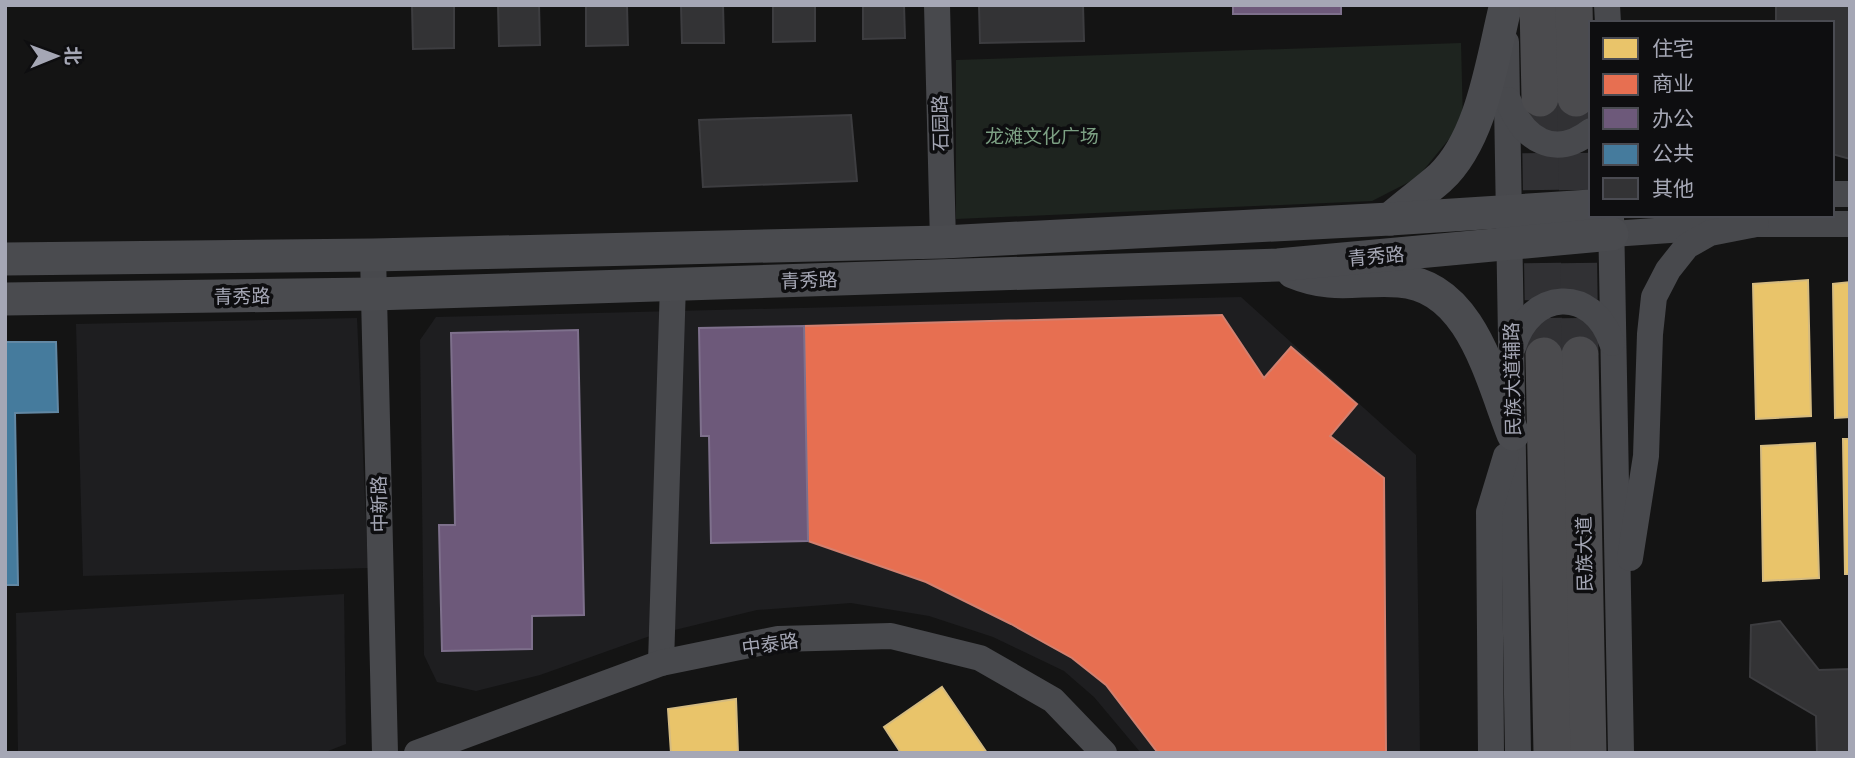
<svg xmlns="http://www.w3.org/2000/svg" width="1855" height="758" viewBox="0 0 1855 758" font-family="'IBM Plex Sans','Noto Sans SC',sans-serif">
  <style>
    .built { fill: #1e1e20 }
    .green { fill: #1e241f }
    .homes { fill: #e9c46a; stroke: #d5bb80; stroke-width: 2 }
    .shops { fill: #e76f51; stroke: #d3806f; stroke-width: 2 }
    .offices { fill: #6d597a; stroke: #7e708c; stroke-width: 2 }
    .public { fill: #457b9d; stroke: #6288a4; stroke-width: 2 }
    .building { fill: #333335; stroke: #3d3d40; stroke-width: 2 }
    .lines { fill: none; stroke-linecap: round; stroke-linejoin: round }
    .highway-tunnel { stroke: #313134; stroke-width: 37; stroke-dasharray: 37 18; stroke-linecap: butt }
    .minor { stroke: #48494d; stroke-width: 26 }
    .major { stroke: #4a4b4f; stroke-width: 33 }
    .highway { stroke: #4b4b4e; stroke-width: 37 }
    .labels { text-anchor: middle; dominant-baseline: central; stroke-width: 7; stroke-linejoin: round; paint-order: stroke }
    .street-label { font-size: 19px; fill: #a5a7b5; stroke: #0e0e10 }
    .park-label { font-size: 19px; fill: #7ca083; stroke: #0e0e10 }
  </style>
  <rect width="100%" height="100%" fill="#141414"/>
  <!-- built -->
  <g class="built">
    <polygon points="1241,297 1416,455 1420,753 1141,753 1094,697 1064,671 993,637 929,616 851,603 757,610 650,636 540,675 476,691 437,682 424,655 420,340 436,317"/>
    <polygon points="357,318 368,568 83,576 76,324"/>
    <polygon points="344,594 346,744 323,753 18,753 16,613"/>
  </g>
  <!-- green -->
  <polygon class="green" points="1461,43 1463,122 1417,178 1372,201 956,219 956,60"/>
  <!-- homes -->
  <g class="homes">
    <polygon points="1808,280 1811,416 1756,419 1753,284"/>
    <polygon points="1850,282 1850,417 1835,418 1833,284"/>
    <polygon points="1843,439 1850,439 1850,574 1845,574"/>
    <polygon points="1815,443 1819,578 1763,581 1761,446"/>
    <polygon points="942,687 987,753 901,753 884,727"/>
    <polygon points="736,699 738,753 671,753 668,709"/>
  </g>
  <!-- shops -->
  <polygon class="shops" points="1222,315 1264,378 1291,347 1357,404 1330,436 1384,478 1386,753 1158,753 1106,685 1072,658 1011,624 926,582 808,541 804,326"/>
  <!-- offices -->
  <g class="offices">
    <rect x="1233" y="5" width="108" height="9"/>
    <polygon points="804,326 808,541 711,543 709,436 701,436 699,328"/>
    <polygon points="578,330 584,615 532,616 532,649 442,651 439,525 455,525 451,333"/>
  </g>
  <!-- public -->
  <polygon class="public" points="5,342 56,342 58,412 15,413 18,585 5,585"/>
  <!-- building -->
  <g class="building">
    <polygon points="412,5 454,5 454,48 413,49"/>
    <polygon points="498,5 539,5 540,45 499,46"/>
    <polygon points="586,5 627,5 628,45 586,46"/>
    <polygon points="681,5 723,5 724,43 682,43"/>
    <polygon points="773,5 815,5 815,41 773,42"/>
    <polygon points="863,5 904,5 905,38 863,39"/>
    <polygon points="979,5 1083,5 1084,41 980,43"/>
    <polygon points="1776,5 1850,5 1850,159 1832,154 1832,23 1776,23"/>
    <polygon points="851,115 857,181 703,187 699,120"/>
    <polygon points="1780,621 1819,670 1850,669 1850,753 1817,753 1816,716 1750,677 1751,625"/>
  </g>
  <g class="lines">
    <!-- highway-tunnel -->
    <g class="highway-tunnel">
      <polyline points="1540,98 1544,356"/>
      <polyline points="1576,98 1580,355"/>
    </g>
    <!-- minor -->
    <g class="minor">
      <polyline points="937,5 943,242"/>
      <polyline points="1607,5 1608,23"/>
      <polyline points="1506,42 1518,753"/>
      <path d="M1508,100C1523,139 1554,160 1591,131"/>
      <polyline points="1832,194 1850,194"/>
      <polyline points="1611,215 1621,753"/>
      <polyline points="1612,234 1756,224 1850,224"/>
      <polyline points="373,255 385,753"/>
      <path d="M1513,347C1530,289 1593,285 1612,343"/>
      <polyline points="1630,558 1646,456 1650,334 1654,297 1668,270 1687,246 1710,233 1756,224"/>
      <polyline points="661,663 673,284"/>
      <polyline points="417,753 661,663 778,639 891,636 980,658 1053,700 1104,753"/>
      <polyline points="1491,753 1489,512 1506,456"/>
    </g>
    <!-- major -->
    <g class="major">
      <path d="M1390,219C1406,205 1424,192 1440,178C1482,139 1492,61 1505,8"/>
      <polyline points="5,259 373,255 943,242 1390,219 1591,206"/>
      <path d="M1293,272C1334,289 1358,278 1399,281C1471,285 1491,379 1513,434"/>
      <polyline points="5,299 374,294 1278,265 1612,234"/>
    </g>
    <!-- highway -->
    <g class="highway">
      <polyline points="1538,5 1540,98"/>
      <polyline points="1574,5 1576,98"/>
      <polyline points="1580,355 1588,753"/>
      <polyline points="1544,356 1552,753"/>
    </g>
  </g>
  <g class="labels">
    <!-- street labels -->
    <g class="street-label">
      <text transform="translate(940 123) rotate(-91)">石园路</text>
      <text transform="translate(1376 256) rotate(-5)">青秀路</text>
      <text transform="translate(809 280) rotate(-2)">青秀路</text>
      <text transform="translate(242 296) rotate(-1)">青秀路</text>
      <text transform="translate(1512 379) rotate(-91)">民族大道辅路</text>
      <text transform="translate(379 504) rotate(-91)">中新路</text>
      <text transform="translate(1584 554) rotate(-91)">民族大道</text>
      <text transform="translate(770 644) rotate(-8)">中泰路</text>
    </g>
    <!-- park labels -->
    <g class="park-label">
      <text x="1042" y="136">龙滩文化广场</text>
    </g>
  </g>
  <!-- border -->
  <rect width="1855" height="758" fill="none" stroke="#a5a7b5" stroke-width="14"/>
  <!-- legend -->
  <rect x="1589" y="21" width="245" height="196" fill="#0e0e10" stroke="#4a4b52" stroke-width="2"/>
  <rect x="1603" y="38" width="35" height="21" fill="#e9c46a" stroke="#4a4b52" stroke-width="2"/>
  <text x="1652" y="56" font-size="21" fill="#a5a7b5">住宅</text>
  <rect x="1603" y="74" width="35" height="21" fill="#e76f51" stroke="#4a4b52" stroke-width="2"/>
  <text x="1652" y="91" font-size="21" fill="#a5a7b5">商业</text>
  <rect x="1603" y="108" width="35" height="21" fill="#6d597a" stroke="#4a4b52" stroke-width="2"/>
  <text x="1652" y="126" font-size="21" fill="#a5a7b5">办公</text>
  <rect x="1603" y="144" width="35" height="21" fill="#457b9d" stroke="#4a4b52" stroke-width="2"/>
  <text x="1652" y="161" font-size="21" fill="#a5a7b5">公共</text>
  <rect x="1603" y="178" width="35" height="21" fill="#333335" stroke="#4a4b52" stroke-width="2"/>
  <text x="1652" y="196" font-size="21" fill="#a5a7b5">其他</text>
  <!-- north arrow -->
  <g transform="translate(56 56) rotate(89)" stroke="#0e0e10" stroke-width="5" paint-order="stroke">
  <path d="M0-5L12 26L0 18L-12 26Z" fill="#a5a7b5"/>
  <text y="-10" font-size="19" font-weight="bold" text-anchor="middle" fill="#a5a7b5">北</text>
  </g>
</svg>
